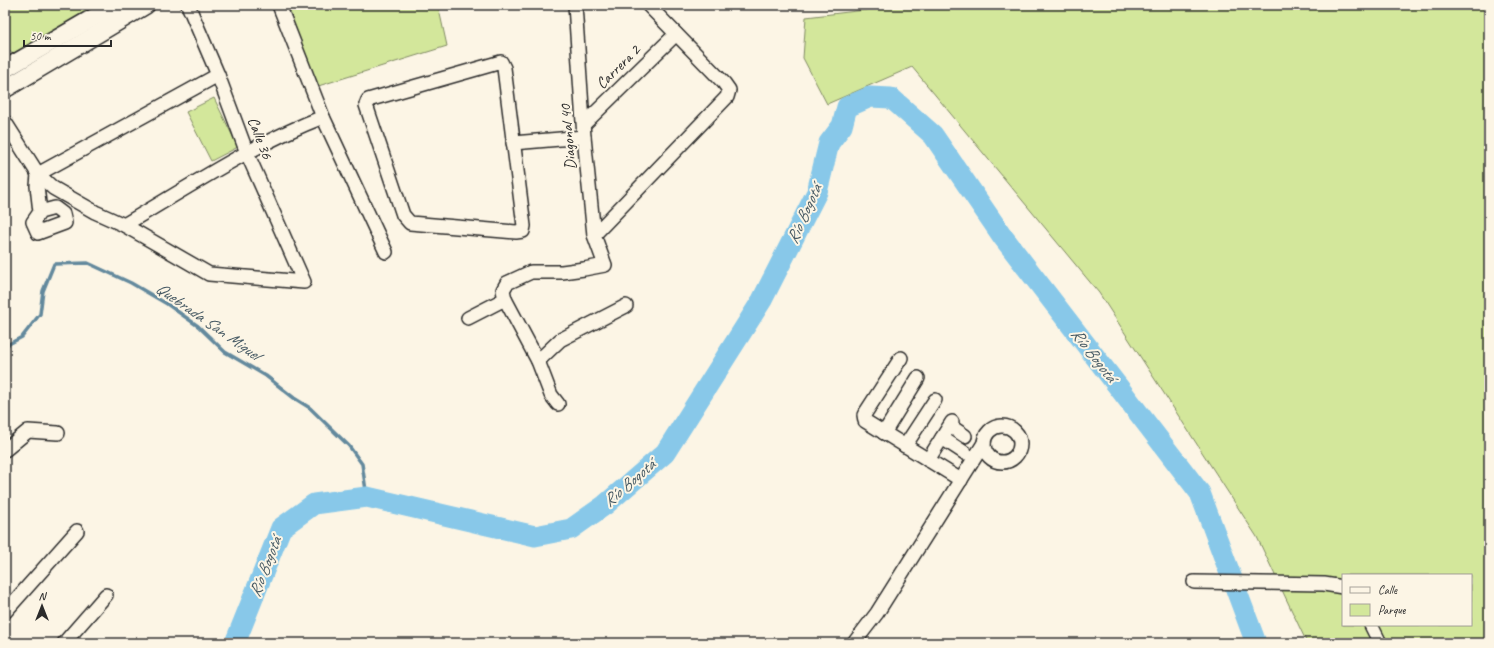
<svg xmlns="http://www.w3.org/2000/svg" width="1494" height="648" viewBox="0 0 1494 648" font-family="Caveat,sans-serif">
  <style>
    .green { fill: #d3e79b; stroke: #7f8963; fill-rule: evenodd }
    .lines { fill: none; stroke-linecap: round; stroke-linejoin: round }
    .stream { stroke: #63899d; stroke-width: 3.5 }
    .river { stroke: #88c8e9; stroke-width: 21 }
    .minor-casing { stroke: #2b2b2b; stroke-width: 16 }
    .major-casing { stroke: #2b2b2b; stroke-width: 20 }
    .minor { stroke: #fcf5e5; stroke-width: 13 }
    .major { stroke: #fcf5e5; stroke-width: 17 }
    .labels { text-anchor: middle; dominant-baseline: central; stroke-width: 4; stroke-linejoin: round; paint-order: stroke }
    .street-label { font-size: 16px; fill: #2b2b2b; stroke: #fcf5e5 }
    .water-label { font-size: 17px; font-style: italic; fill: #475a64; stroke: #fcf5e5 }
  </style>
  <rect width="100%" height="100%" fill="#fcf5e5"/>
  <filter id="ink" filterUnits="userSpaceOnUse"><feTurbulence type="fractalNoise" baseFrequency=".025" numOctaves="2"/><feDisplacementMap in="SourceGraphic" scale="8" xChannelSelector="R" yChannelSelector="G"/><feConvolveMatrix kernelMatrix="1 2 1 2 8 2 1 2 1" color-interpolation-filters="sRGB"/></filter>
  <g filter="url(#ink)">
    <!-- green -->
    <g class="green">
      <polygon points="5,5 101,5 13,55 5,45"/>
      <polygon points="285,5 438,5 447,46 315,87"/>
      <path d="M907,5H1489V643H1307L1257,537L1099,293L912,67L827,104L803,58L806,17ZM1343,575H1471V625H1343Z"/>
      <polygon points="214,98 238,147 211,161 186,112"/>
    </g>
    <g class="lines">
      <!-- stream -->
      <polyline class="stream" points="5,346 22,337 40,314 43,291 54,264 88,263 131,283 167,304 198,326 225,352 266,376 294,398 310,408 349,446 362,464 367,497"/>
      <!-- river -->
      <polyline class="river" points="235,643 281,528 314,504 367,497 535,536 571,529 605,505 665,453 762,300 817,192 829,143 842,126 847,107 870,97 891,98 933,135 1003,237 1200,493 1256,643"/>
      <!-- minor casing -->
      <g class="minor-casing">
        <g id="minor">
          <polyline points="279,5 323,117 386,252"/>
          <polygon points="501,62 504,68 524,226 523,231 516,232 410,223 403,215 366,105 368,100"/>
          <polyline points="5,122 38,174 53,188 95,212 124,225 209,274 304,282 247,153 218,75 188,5"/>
          <polyline points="584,124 676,34"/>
          <polyline points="513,143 584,137"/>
          <polyline points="38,174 218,75"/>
          <polyline points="38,174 37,186 40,212 33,222 38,233 65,223 63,214 55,208 40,212"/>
          <path d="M124,225C189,187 253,144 323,117"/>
          <polyline points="594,235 727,97 729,90 724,83 648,5"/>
          <polyline points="468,318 505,299"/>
          <polyline points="901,358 864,415 865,421 961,480"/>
          <polyline points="538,361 560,340 626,306"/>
          <polyline points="558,404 551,395 538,361 505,299 503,290 507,283 531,272 562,272 584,269 605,265 594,235 584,137 575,5"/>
          <circle cx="1002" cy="444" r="18"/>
          <polyline points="950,426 965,436"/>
          <polyline points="884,433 918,378"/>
          <polyline points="942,438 965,453"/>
          <polyline points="905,446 935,400"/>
          <polyline points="5,450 28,431 58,433"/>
          <polyline points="928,460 952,422"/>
          <polyline points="1194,582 1324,584 1343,587"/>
          <polyline points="5,612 77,531"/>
          <polyline points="1371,625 1380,643"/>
          <polyline points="64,643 106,595"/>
          <polyline points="854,643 877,613 984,443"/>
        </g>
      </g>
      <!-- major casing -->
      <g class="major-casing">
        <g id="major">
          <polyline points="5,69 115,5"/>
          <polyline points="5,89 146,5"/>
        </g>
      </g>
      <!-- minor -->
      <use href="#minor" class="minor"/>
      <!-- major -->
      <use href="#major" class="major"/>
    </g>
  </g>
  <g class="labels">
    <!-- street labels -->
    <g class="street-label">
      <text transform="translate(618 67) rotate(-45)">Carrera 2</text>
      <text transform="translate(568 137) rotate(-95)">Diagonal 40</text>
      <text transform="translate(260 138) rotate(69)">Calle 36</text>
    </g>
    <!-- water labels -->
    <g class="water-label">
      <text transform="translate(804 214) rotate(-66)">Río Bogotá</text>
      <text transform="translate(208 321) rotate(35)">Quebrada San Miguel</text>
      <text transform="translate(1094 355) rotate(52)">Río Bogotá</text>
      <text transform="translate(629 483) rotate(-41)">Río Bogotá</text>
      <text transform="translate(265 567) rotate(-69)">Río Bogotá</text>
    </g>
  </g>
  <!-- margin -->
  <rect width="1494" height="648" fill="none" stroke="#fcf5e5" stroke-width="20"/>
  <rect x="10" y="10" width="1474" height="628" fill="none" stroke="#2b2b2b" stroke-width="1.5" filter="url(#ink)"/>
  <!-- legend -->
  <rect x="1342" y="574" width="130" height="52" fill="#fcf5e5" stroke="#a8a49b"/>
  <rect x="1350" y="587" width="20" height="6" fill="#fcf5e5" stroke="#a8a49b"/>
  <text x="1378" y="594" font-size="12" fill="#2b2b2b">Calle</text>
  <rect x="1350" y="604" width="20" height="12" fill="#d3e79b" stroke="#a8a49b"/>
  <text x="1378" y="614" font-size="12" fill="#2b2b2b">Parque</text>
  <!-- north arrow -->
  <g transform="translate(42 606)" stroke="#fcf5e5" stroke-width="3" paint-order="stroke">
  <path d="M0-3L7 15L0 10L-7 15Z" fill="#2b2b2b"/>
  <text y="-6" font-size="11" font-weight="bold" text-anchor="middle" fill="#2b2b2b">N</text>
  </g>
  <!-- scale -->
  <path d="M24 40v6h87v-6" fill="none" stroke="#2b2b2b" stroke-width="2"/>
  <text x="30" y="40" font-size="12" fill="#2b2b2b" stroke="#fcf5e5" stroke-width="3" paint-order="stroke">50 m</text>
</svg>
